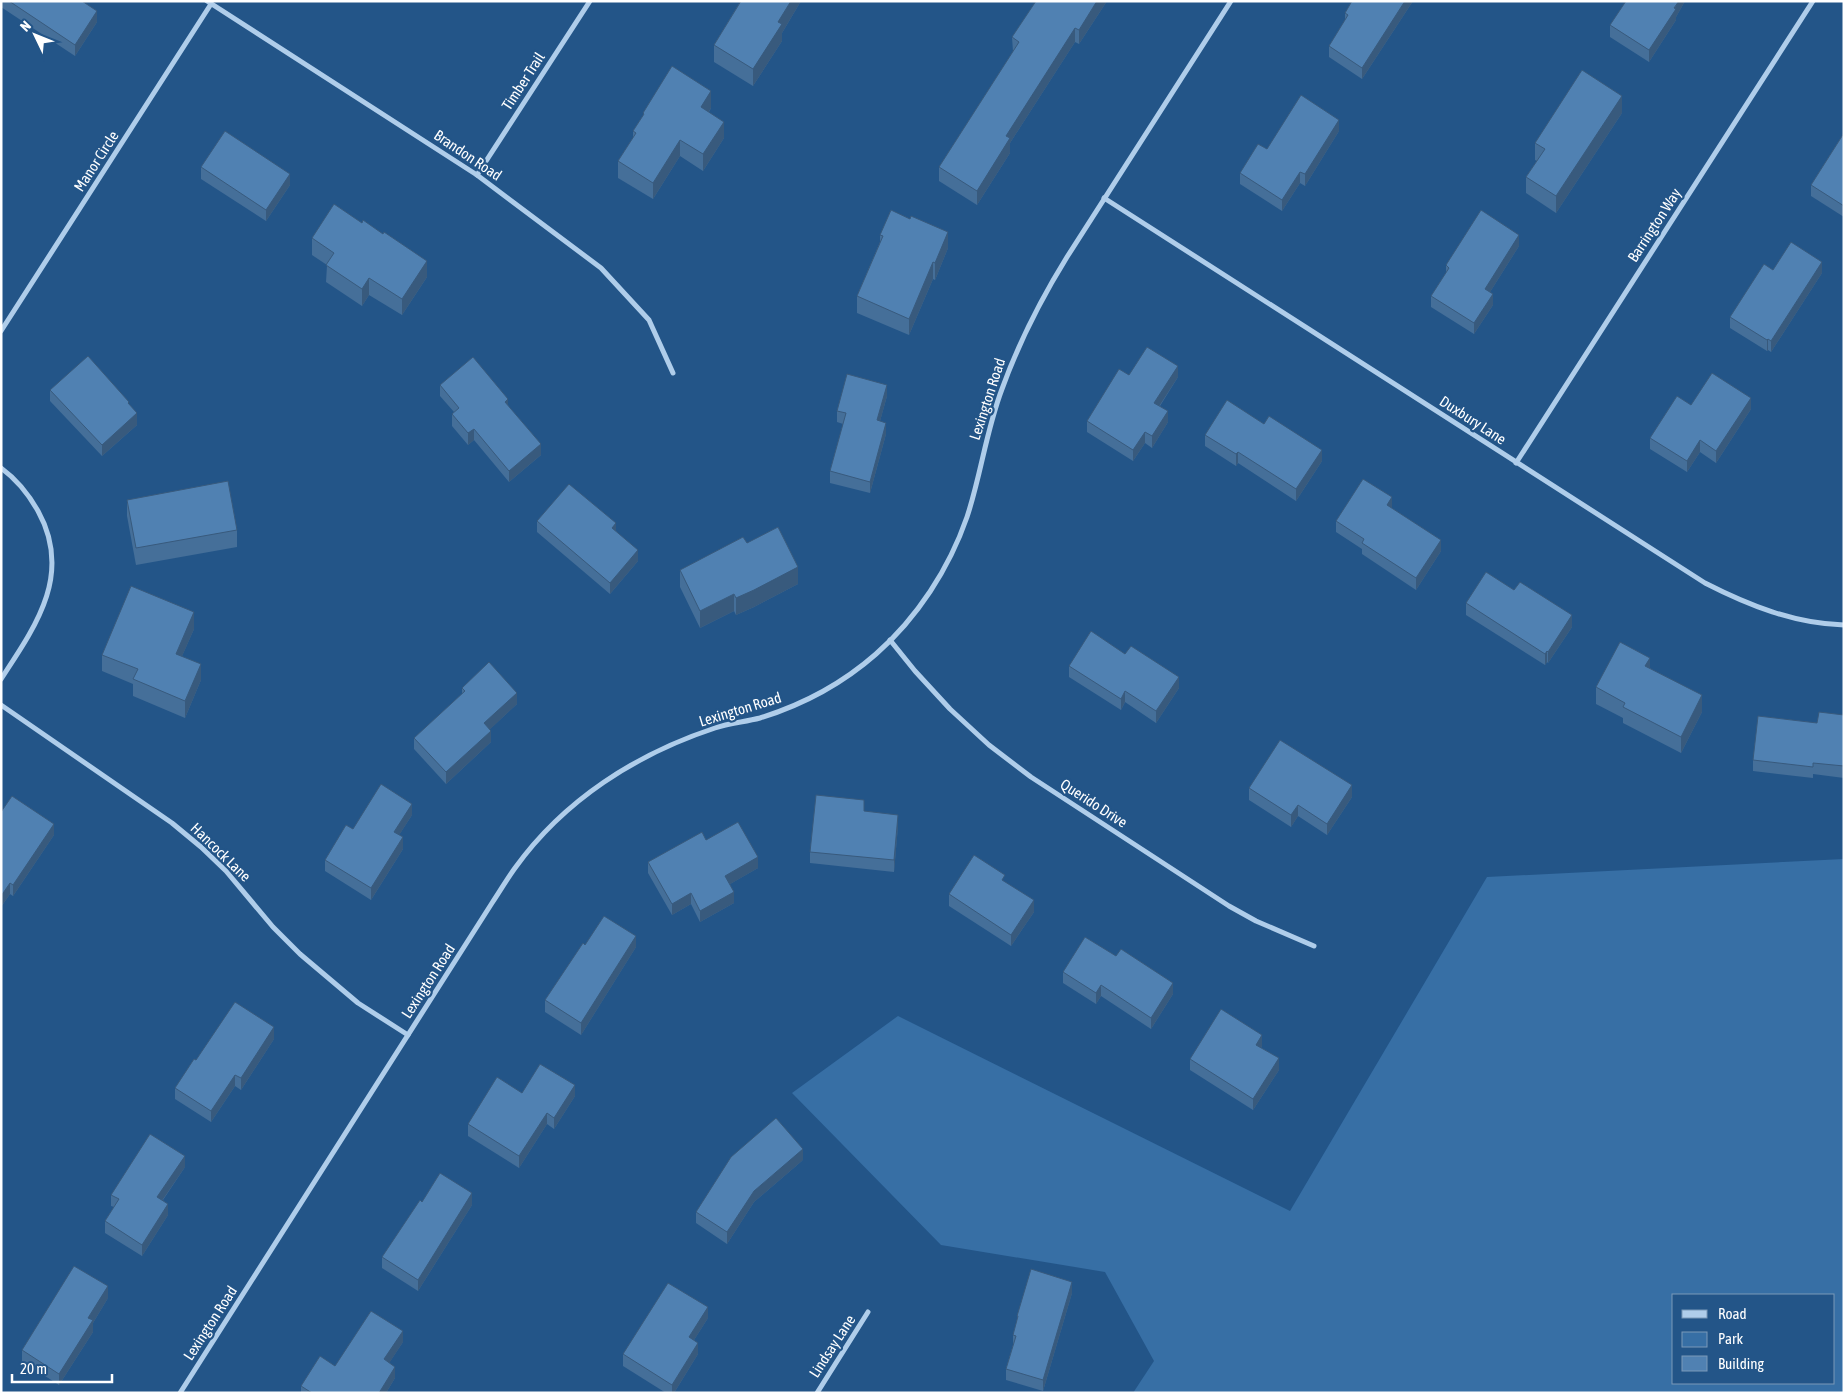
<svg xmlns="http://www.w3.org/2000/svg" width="1845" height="1394" viewBox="0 0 1845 1394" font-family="'Asap Condensed',sans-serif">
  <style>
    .green { fill: #376fa5; fill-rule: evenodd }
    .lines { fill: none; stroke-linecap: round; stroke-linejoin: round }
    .street { stroke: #afcdea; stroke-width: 5 }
    .wall { fill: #456f99 }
    .shaded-wall { fill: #385a7d }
    .building { fill: #5081b2; stroke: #385a7d }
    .labels { text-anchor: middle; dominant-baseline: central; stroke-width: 4.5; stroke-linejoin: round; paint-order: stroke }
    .street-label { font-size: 15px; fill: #fff; stroke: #235588 }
  </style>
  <rect width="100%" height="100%" fill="#235588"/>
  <!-- green -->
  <path class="green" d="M1844,859V1393H1133L1154,1361L1105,1272L941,1245L792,1093L898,1016L1290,1211L1487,877ZM1674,1295H1834V1383H1674Z"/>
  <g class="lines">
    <!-- street -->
    <g class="street">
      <polyline points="207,1 477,175 601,268 649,320 673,373"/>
      <polyline points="477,175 590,1"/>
      <path d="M1104,198L1705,583C1748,605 1795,624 1844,625"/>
      <polyline points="1,331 211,4"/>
      <polyline points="1516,463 1813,1"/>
      <path d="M1,468C16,479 29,495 38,511C73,574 36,626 1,679"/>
      <polyline points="890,640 915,671 950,709 989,745 1031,777 1229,906 1256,921 1314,946"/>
      <polyline points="1,705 172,823 201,847 226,871 273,927 300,954 358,1003 408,1035"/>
      <path d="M180,1393L492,903C500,891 507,879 515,868C564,800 636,754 715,728C729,723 745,722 760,718C802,705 843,683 876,654C917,618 949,569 967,517C981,475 986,431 1002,389C1019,342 1041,299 1067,257L1231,1"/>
      <polyline points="817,1393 868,1312"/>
    </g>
  </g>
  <!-- wall -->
  <g class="wall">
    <polygon points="1,1 82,1 97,22 75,56 1,7"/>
    <polygon points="738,1 801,1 782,33 782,41 753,86 714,62 714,45 740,2"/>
    <polygon points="1107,1 1079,44 1075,42 1010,143 1010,153 977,205 939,181 939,167 1013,52 1012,37"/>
    <polygon points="1352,1 1413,1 1362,79 1329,57 1329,46 1345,21 1345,13"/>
    <polygon points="1685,1 1676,17 1676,20 1649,62 1610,37 1610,25"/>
    <polygon points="711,108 709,112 724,138 703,171 680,156 653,199 618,178 618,161 633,138 633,131 643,116 643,113"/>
    <polygon points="1622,113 1556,213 1526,193 1526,177 1537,161 1535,160 1535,143"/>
    <polygon points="1339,131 1305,186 1300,183 1282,211 1240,184 1240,173 1267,149"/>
    <polygon points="1844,133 1844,217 1811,196 1811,185"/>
    <polygon points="201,167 290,185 266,221 201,179"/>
    <polygon points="880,235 948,248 935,280 933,279 909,335 857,313 857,296 880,242"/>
    <polygon points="312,238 427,277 402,315 369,295 362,306 326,282 327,265 312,255"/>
    <polygon points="1519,246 1490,292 1493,305 1474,334 1431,307 1431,296 1446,274 1446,265"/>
    <polygon points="1773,270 1822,273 1771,352 1768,350 1767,351 1730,328 1730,317"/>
    <polygon points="1129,375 1178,377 1160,406 1168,422 1152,448 1145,443 1133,461 1087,432 1087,421"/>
    <polygon points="440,385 508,406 541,455 509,482 474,440 468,445 452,426 452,414 454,412 440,396"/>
    <polygon points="50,390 129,405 137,425 102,456 50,401"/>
    <polygon points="887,396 880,421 886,434 870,493 830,483 830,471 843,424 837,422 837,411"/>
    <polygon points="1691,405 1751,409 1716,463 1700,452 1687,472 1650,449 1650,438"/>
    <polygon points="1205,435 1322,461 1296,501 1238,463 1236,466 1205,446"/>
    <polygon points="127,500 237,530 237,547 136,565 127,516"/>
    <polygon points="1392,508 1441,551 1416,590 1362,554 1362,549 1336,532 1336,521"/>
    <polygon points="537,521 616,531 638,561 610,594 537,532"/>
    <polygon points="747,543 798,584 754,607 736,615 734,611 700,628 680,587 680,570"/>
    <polygon points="1466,603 1572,627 1548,663 1547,662 1545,665 1466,615"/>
    <polygon points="194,629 182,656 201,680 185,718 133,696 133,684 102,671 102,655"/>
    <polygon points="1069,666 1179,688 1156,723 1125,702 1121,710 1069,677"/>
    <polygon points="1650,668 1702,712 1681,753 1623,723 1623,718 1596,704 1596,687"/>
    <polygon points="462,688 517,704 490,729 491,742 446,784 414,749 414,738 462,694"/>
    <polygon points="1844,715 1844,778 1813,774 1813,778 1753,771 1753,760 1817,723"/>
    <polygon points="1249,788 1352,797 1327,835 1298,816 1291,827 1249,800"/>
    <polygon points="1,812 54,835 13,896 10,894 1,907"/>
    <polygon points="864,812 898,826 894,872 810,863 810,852"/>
    <polygon points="412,815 399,835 403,849 371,900 325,871 325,860 353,829"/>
    <polygon points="706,840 758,868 730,884 734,903 700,922 691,904 672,915 648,873 648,862"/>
    <polygon points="949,894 1034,912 1011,946 949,906"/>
    <polygon points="585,945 636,947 581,1035 545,1012 545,1000"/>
    <polygon points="1063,972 1173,994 1151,1029 1101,996 1096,1004 1063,983"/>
    <polygon points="274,1039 241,1090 235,1086 211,1122 175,1099 175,1088 196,1060"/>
    <polygon points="1262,1046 1261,1048 1279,1070 1253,1110 1190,1070 1190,1059"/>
    <polygon points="522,1093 575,1096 554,1129 547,1124 519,1168 468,1136 468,1124"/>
    <polygon points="803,1160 754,1202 727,1244 696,1223 696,1212"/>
    <polygon points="185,1167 163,1200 168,1215 142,1256 105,1233 105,1221 114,1207 111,1206 111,1195"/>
    <polygon points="422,1202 472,1205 418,1291 382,1268 382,1257"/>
    <polygon points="1072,1293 1043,1391 1006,1380 1006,1369 1013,1345 1013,1335 1017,1323 1017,1316"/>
    <polygon points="108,1298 93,1323 93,1332 59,1385 22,1361 22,1350"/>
    <polygon points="708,1318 694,1340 698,1354 674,1393 666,1393 623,1366 623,1354"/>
    <polygon points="403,1342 389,1363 395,1378 386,1393 301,1393 301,1386 335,1366"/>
  </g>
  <!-- shaded-wall -->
  <g class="shaded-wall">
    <polygon points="791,1 801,1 782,33 782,41 753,86 753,69 778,22"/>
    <polygon points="1097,1 1107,1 1079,44 1079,30"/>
    <polygon points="1405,1 1413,1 1362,79 1362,68"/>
    <polygon points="1679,1 1685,1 1676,17 1676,20 1649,62 1649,50"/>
    <polygon points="97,11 97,22 75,56 75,45"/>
    <polygon points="1075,28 1075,42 1010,143 1010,153 977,205 977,191 1006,136"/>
    <polygon points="711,91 711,108 701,124 701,107"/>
    <polygon points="1622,96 1622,113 1556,213 1556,196"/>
    <polygon points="1339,120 1339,131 1305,186 1305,174"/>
    <polygon points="724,122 724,138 703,171 703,154"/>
    <polygon points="680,140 680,156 653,199 653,183"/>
    <polygon points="1300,172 1300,183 1282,211 1282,200"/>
    <polygon points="290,174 290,185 266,221 266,210"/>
    <polygon points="948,232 948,248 935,280 935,263"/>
    <polygon points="1519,235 1519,246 1485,300 1485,289"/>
    <polygon points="427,261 427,277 402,315 402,299"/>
    <polygon points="933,262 933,279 909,335 909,319"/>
    <polygon points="1822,262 1822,273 1771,352 1771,341"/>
    <polygon points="369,278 369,295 362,306 362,289"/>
    <polygon points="1493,294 1493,305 1474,334 1474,323"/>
    <polygon points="1768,339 1768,350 1767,351 1767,340"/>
    <polygon points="1178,366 1178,377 1154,414 1154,403"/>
    <polygon points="887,385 887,396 877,432 877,420"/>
    <polygon points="1751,398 1751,409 1716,463 1716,451"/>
    <polygon points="508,399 508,410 505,402"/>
    <polygon points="1168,411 1168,422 1152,448 1152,436"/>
    <polygon points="137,413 137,425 102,456 102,445"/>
    <polygon points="886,423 886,434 870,493 870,482"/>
    <polygon points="474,429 474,440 468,445 468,433"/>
    <polygon points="1145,432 1145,443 1133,461 1133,450"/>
    <polygon points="1700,440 1700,452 1687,472 1687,461"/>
    <polygon points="541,444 541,455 509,482 509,471"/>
    <polygon points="1322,450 1322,461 1296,501 1296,489"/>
    <polygon points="1238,452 1238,463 1236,466 1236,454"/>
    <polygon points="1392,497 1392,509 1387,505"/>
    <polygon points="616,523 616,534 612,528"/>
    <polygon points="1441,540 1441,551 1416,590 1416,578"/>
    <polygon points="638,550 638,561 610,594 610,583"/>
    <polygon points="798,567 798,584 754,607 736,615 736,598"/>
    <polygon points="734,594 734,611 700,628 700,611"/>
    <polygon points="194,612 194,629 176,670 176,654"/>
    <polygon points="1572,615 1572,627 1548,663 1548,652"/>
    <polygon points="1547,651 1547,662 1545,665 1545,654"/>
    <polygon points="1650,658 1650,674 1645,666"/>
    <polygon points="201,664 201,680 185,718 185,701"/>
    <polygon points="1179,677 1179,688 1156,723 1156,711"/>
    <polygon points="1125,691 1125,702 1121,710 1121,699"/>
    <polygon points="517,693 517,704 484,735 484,723"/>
    <polygon points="1702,695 1702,712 1681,753 1681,737"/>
    <polygon points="491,731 491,742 446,784 446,772"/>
    <polygon points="1352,785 1352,797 1327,835 1327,824"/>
    <polygon points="412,804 412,815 394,843 394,832"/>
    <polygon points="1298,805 1298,816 1291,827 1291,815"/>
    <polygon points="898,815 898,826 894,872 894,860"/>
    <polygon points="54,824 54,835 13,896 13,885"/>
    <polygon points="403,837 403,849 371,900 371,888"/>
    <polygon points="758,857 758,868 725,887 725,876"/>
    <polygon points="10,883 10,894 1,907 1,896"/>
    <polygon points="734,892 734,903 700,922 700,911"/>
    <polygon points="691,893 691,904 672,915 672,904"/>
    <polygon points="1034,900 1034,912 1011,946 1011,935"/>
    <polygon points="636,936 636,947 581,1035 581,1023"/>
    <polygon points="1173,983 1173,994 1151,1029 1151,1018"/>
    <polygon points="1101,985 1101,996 1096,1004 1096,993"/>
    <polygon points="274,1027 274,1039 241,1090 241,1078"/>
    <polygon points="1262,1035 1262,1046 1256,1056 1256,1045"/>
    <polygon points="1279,1058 1279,1070 1253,1110 1253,1099"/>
    <polygon points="235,1075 235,1086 211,1122 211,1111"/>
    <polygon points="575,1085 575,1096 554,1129 554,1118"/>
    <polygon points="547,1113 547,1124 519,1168 519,1156"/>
    <polygon points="803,1149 803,1160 754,1202 727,1244 727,1232 754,1191"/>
    <polygon points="185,1156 185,1167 157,1208 157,1197"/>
    <polygon points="472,1193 472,1205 418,1291 418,1280"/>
    <polygon points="168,1204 168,1215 142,1256 142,1245"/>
    <polygon points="1072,1282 1072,1293 1043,1391 1043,1380"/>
    <polygon points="108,1286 108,1298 93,1323 93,1332 59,1385 59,1374 88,1318"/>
    <polygon points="708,1307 708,1318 689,1348 689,1337"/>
    <polygon points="403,1331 403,1342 384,1371 384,1359"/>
    <polygon points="698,1343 698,1354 674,1393 672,1393 672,1385"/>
    <polygon points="395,1367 395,1378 386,1393 379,1393"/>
  </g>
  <!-- building -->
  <g class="building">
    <polygon points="9,1 82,1 97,11 75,45"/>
    <polygon points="741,1 791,1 778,22 782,24 753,69 714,45"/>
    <polygon points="1036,1 1097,1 1079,30 1075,28 1006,136 1010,138 977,191 939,167 1019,42 1012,37"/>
    <polygon points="1352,1 1405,1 1362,68 1329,46 1348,15 1345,13"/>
    <polygon points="1626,1 1679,1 1674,8 1676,9 1649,50 1610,25"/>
    <polygon points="672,66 711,91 701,107 724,122 703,154 680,140 653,183 618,161 636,133 633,131 644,114 643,113"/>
    <polygon points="1582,70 1622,96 1556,196 1526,177 1545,149 1535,143"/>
    <polygon points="1301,95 1339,120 1305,174 1300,172 1282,200 1240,173 1258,144 1267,149"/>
    <polygon points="225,131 290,174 266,210 201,167"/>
    <polygon points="1844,133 1844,206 1811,185"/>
    <polygon points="334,204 362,223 363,220 383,234 384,232 427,261 402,299 369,278 362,289 326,265 334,253 312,238"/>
    <polygon points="891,210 910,219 911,216 948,232 935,263 933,262 909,319 857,296 883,236 880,235"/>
    <polygon points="1481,210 1519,235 1485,289 1493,294 1474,323 1431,296 1449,268 1446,265"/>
    <polygon points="1791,242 1822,262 1771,341 1768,339 1767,340 1730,317 1764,264 1773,270"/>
    <polygon points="1147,347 1178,366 1154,403 1168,411 1152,436 1145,432 1133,450 1087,421 1119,369 1129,375"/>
    <polygon points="88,356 129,402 128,403 137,413 102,445 50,390"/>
    <polygon points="473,357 508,399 505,402 541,444 509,471 474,429 468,433 452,414 459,408 440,385"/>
    <polygon points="1712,373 1751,398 1716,451 1700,440 1687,461 1650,438 1677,396 1691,405"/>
    <polygon points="847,374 887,385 877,420 886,423 870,482 830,471 846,413 837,411"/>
    <polygon points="1227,400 1264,424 1269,416 1322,450 1296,489 1238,452 1236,454 1205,435"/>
    <polygon points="1363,479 1392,497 1387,505 1441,540 1416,578 1362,543 1364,539 1336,521"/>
    <polygon points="228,481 237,530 136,548 127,500"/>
    <polygon points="569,484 616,523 612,528 638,550 610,583 537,521"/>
    <polygon points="778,527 798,567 754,590 736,598 734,594 700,611 680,570 743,537 747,543"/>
    <polygon points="1486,572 1514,590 1520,582 1572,615 1548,652 1547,651 1545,654 1466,603"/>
    <polygon points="131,586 194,612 176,654 201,664 185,701 133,679 138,669 102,655"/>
    <polygon points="1091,631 1125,654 1131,646 1179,677 1156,711 1125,691 1121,699 1069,666"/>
    <polygon points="1620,642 1650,658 1645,666 1702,695 1681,737 1623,707 1625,703 1596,687"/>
    <polygon points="489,662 517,693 484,723 491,731 446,772 414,738 465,691 462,688"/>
    <polygon points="1819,712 1844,715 1844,766 1813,763 1813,767 1753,760 1758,716 1817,723"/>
    <polygon points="1280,740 1352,785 1327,824 1298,805 1291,815 1249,788"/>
    <polygon points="381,784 412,804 394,832 403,837 371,888 325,860 346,825 353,829"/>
    <polygon points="816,795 864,800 864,811 898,815 894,860 810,852"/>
    <polygon points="12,796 54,824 13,885 10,883 1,896 1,812"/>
    <polygon points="738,822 758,857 725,876 734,892 700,911 691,893 672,904 648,862 702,832 706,840"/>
    <polygon points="974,855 1005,875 1002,880 1034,900 1011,935 949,894"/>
    <polygon points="604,916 636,936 581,1023 545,1000 583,943 585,945"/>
    <polygon points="1085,937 1116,956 1121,949 1173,983 1151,1018 1101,985 1096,993 1063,972"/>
    <polygon points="235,1002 274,1027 241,1078 235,1075 211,1111 175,1088 194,1059 196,1060"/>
    <polygon points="1221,1009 1262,1035 1256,1045 1279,1058 1253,1099 1190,1059"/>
    <polygon points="540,1064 575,1085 554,1118 547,1113 519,1156 468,1124 497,1077 522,1093"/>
    <polygon points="776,1118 803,1149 754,1191 727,1232 696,1212 731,1157"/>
    <polygon points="150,1134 185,1156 157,1197 168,1204 142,1245 105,1221 119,1199 111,1195"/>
    <polygon points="440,1173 472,1193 418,1280 382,1257 420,1200 422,1202"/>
    <polygon points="74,1266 108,1286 88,1318 93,1320 59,1374 22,1350"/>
    <polygon points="1031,1269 1072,1282 1043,1380 1006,1369 1016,1336 1013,1335 1018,1316 1017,1316"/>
    <polygon points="668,1283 708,1307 689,1337 698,1343 672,1385 623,1354"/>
    <polygon points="371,1311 403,1331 384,1359 395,1367 379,1393 312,1393 301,1386 320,1356 335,1366"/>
  </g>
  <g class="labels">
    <!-- street labels -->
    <g class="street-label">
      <text transform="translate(523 81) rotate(-57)">Timber Trail</text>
      <text transform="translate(468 155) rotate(34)">Brandon Road</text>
      <text transform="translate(96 161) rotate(-57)">Manor Circle</text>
      <text transform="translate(1654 225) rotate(-57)">Barrington Way</text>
      <text transform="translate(987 399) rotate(-72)">Lexington Road</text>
      <text transform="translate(1473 420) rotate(33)">Duxbury Lane</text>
      <text transform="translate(740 709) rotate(-17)">Lexington Road</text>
      <text transform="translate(1094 803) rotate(33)">Querido Drive</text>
      <text transform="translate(221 852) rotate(44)">Hancock Lane</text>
      <text transform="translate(428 981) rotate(-57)">Lexington Road</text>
      <text transform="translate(210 1323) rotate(-57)">Lexington Road</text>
      <text transform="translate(832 1346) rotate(-57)">Lindsay Lane</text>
    </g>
  </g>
  <!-- border -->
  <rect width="1845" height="1394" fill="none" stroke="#ffffff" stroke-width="5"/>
  <!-- legend -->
  <rect x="1672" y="1294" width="162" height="90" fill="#235588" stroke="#7b99b8"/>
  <rect x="1682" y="1310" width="25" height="8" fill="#afcdea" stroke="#7b99b8"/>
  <text x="1718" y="1319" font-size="15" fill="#ffffff">Road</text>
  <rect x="1682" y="1332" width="25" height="15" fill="#376fa5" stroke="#7b99b8"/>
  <text x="1718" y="1344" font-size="15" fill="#ffffff">Park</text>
  <rect x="1682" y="1356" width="25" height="15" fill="#5081b2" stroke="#7b99b8"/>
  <text x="1718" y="1369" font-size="15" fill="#ffffff">Building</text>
  <!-- north arrow -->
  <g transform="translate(35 35) rotate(313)" stroke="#235588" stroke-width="4" paint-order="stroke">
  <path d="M0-4L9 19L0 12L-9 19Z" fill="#ffffff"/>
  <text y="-8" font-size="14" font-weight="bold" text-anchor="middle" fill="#ffffff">N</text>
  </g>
  <!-- scale -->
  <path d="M12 1374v8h100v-8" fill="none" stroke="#ffffff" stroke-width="2.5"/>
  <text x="20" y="1374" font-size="15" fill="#ffffff" stroke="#235588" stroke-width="4" paint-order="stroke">20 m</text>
</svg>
